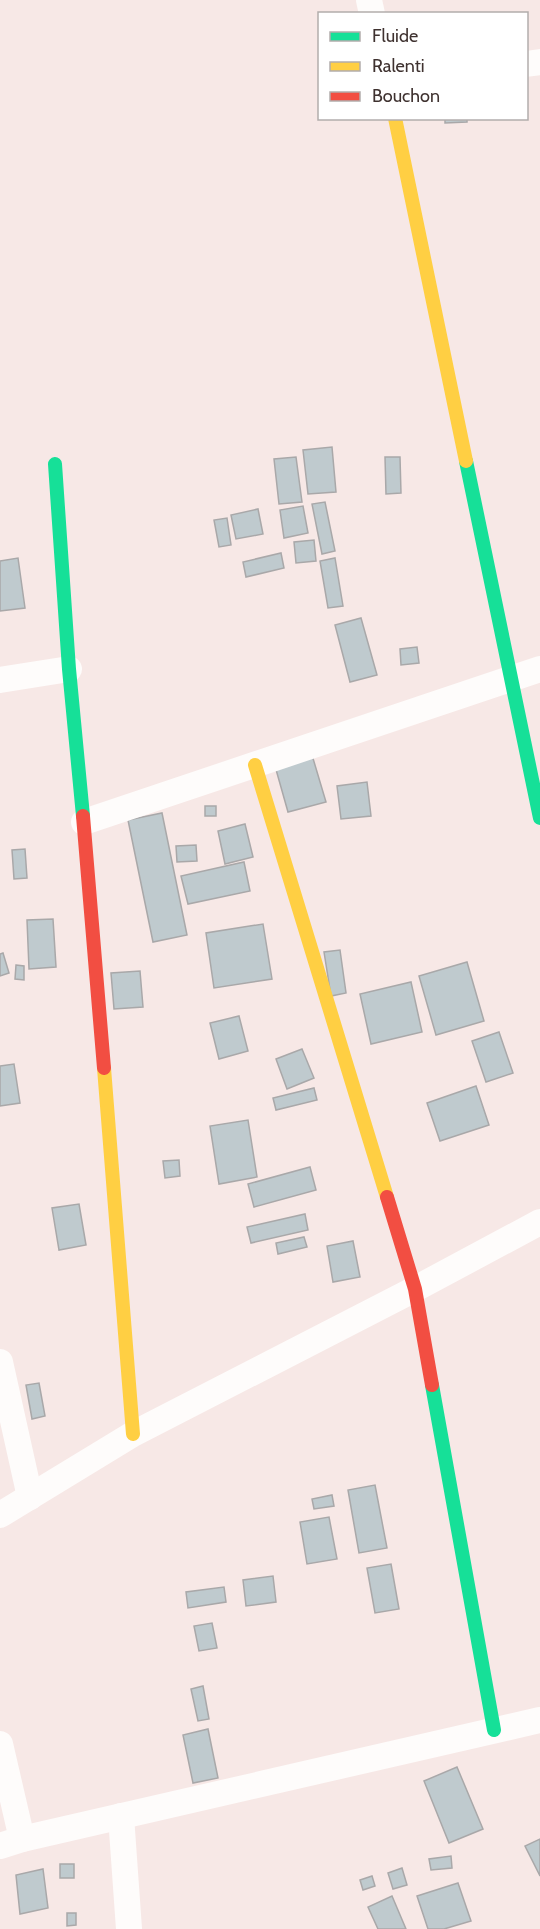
<svg xmlns="http://www.w3.org/2000/svg" width="540" height="1929" viewBox="0 0 540 1929" font-family="Cabin,sans-serif">
  <style>
    .building { fill: #bfcace; stroke: #a9a8a9; stroke-width: 1.5 }
    .lines { fill: none; stroke-linecap: round; stroke-linejoin: round }
    .street { stroke: #fefcfb; stroke-width: 26 }
    .fast { stroke: #16e098; stroke-width: 14 }
    .slow { stroke: #ffcf43; stroke-width: 14 }
    .jam { stroke: #f24e42; stroke-width: 14 }
  </style>
  <rect width="100%" height="100%" fill="#f7e8e6"/>
  <!-- building -->
  <g class="building">
    <polygon points="445,118 467,118 467,122 445,123"/>
    <polygon points="332,447 336,492 308,494 303,450"/>
    <polygon points="296,457 302,502 279,504 274,459"/>
    <polygon points="385,457 400,457 401,493 386,494"/>
    <polygon points="325,502 335,551 322,554 312,504"/>
    <polygon points="303,506 308,533 284,538 280,510"/>
    <polygon points="258,509 263,534 236,539 231,515"/>
    <polygon points="227,518 231,545 219,547 214,520"/>
    <polygon points="314,540 316,561 296,563 294,542"/>
    <polygon points="281,553 284,568 246,577 243,562"/>
    <polygon points="18,558 25,608 0,611 0,561"/>
    <polygon points="335,558 343,606 328,608 320,561"/>
    <polygon points="361,618 377,675 350,682 335,625"/>
    <polygon points="417,647 419,663 401,665 400,649"/>
    <polygon points="312,755 326,802 288,812 275,766"/>
    <polygon points="367,782 371,816 341,819 337,786"/>
    <rect x="205" y="806" width="11" height="10"/>
    <polygon points="162,813 187,935 153,942 128,820"/>
    <polygon points="245,824 253,857 225,864 218,831"/>
    <polygon points="196,845 197,861 177,862 176,846"/>
    <polygon points="25,849 27,878 14,879 12,850"/>
    <polygon points="244,862 250,891 188,904 181,876"/>
    <polygon points="53,919 56,967 29,969 27,920"/>
    <polygon points="263,924 272,979 214,988 206,933"/>
    <polygon points="340,950 346,993 331,996 324,952"/>
    <polygon points="3,953 9,973 0,976 0,954"/>
    <polygon points="467,962 484,1021 436,1035 419,976"/>
    <polygon points="16,965 24,966 24,980 15,979"/>
    <polygon points="140,971 143,1007 114,1009 111,973"/>
    <polygon points="411,982 422,1032 371,1044 360,994"/>
    <polygon points="239,1016 248,1051 219,1059 210,1023"/>
    <polygon points="499,1032 513,1073 486,1082 472,1041"/>
    <polygon points="302,1049 314,1078 287,1089 276,1059"/>
    <polygon points="14,1064 20,1103 0,1106 0,1066"/>
    <polygon points="476,1086 489,1125 440,1141 427,1103"/>
    <polygon points="314,1088 317,1100 276,1110 273,1098"/>
    <polygon points="248,1120 257,1177 219,1184 210,1126"/>
    <polygon points="179,1160 180,1176 165,1178 163,1161"/>
    <polygon points="310,1167 316,1190 254,1207 248,1184"/>
    <polygon points="79,1204 86,1245 59,1250 52,1208"/>
    <polygon points="305,1214 308,1230 251,1243 247,1227"/>
    <polygon points="304,1237 307,1247 278,1254 276,1243"/>
    <polygon points="353,1241 360,1277 333,1282 327,1246"/>
    <polygon points="39,1383 45,1416 32,1419 26,1385"/>
    <polygon points="375,1485 387,1548 359,1553 348,1490"/>
    <polygon points="332,1495 334,1506 314,1509 312,1499"/>
    <polygon points="329,1517 337,1559 307,1564 300,1522"/>
    <polygon points="391,1564 399,1609 375,1613 367,1568"/>
    <polygon points="273,1576 276,1602 246,1606 243,1580"/>
    <polygon points="224,1587 226,1602 188,1608 186,1592"/>
    <polygon points="212,1623 217,1648 199,1651 194,1626"/>
    <polygon points="203,1686 209,1719 198,1721 191,1689"/>
    <polygon points="208,1729 218,1778 193,1783 183,1735"/>
    <polygon points="457,1767 483,1829 449,1843 424,1781"/>
    <polygon points="540,1839 540,1876 525,1846"/>
    <polygon points="451,1856 452,1868 431,1870 429,1859"/>
    <rect x="60" y="1864" width="14" height="14"/>
    <polygon points="402,1868 407,1885 393,1889 388,1873"/>
    <polygon points="43,1869 48,1908 20,1914 16,1875"/>
    <polygon points="372,1876 375,1886 363,1890 360,1880"/>
    <polygon points="458,1883 471,1921 444,1929 428,1929 417,1896"/>
    <polygon points="392,1896 406,1929 378,1929 368,1907"/>
    <polygon points="67,1913 76,1913 76,1925 67,1926"/>
  </g>
  <g class="lines">
    <!-- street -->
    <g class="street">
      <polyline points="369,0 372,14"/>
      <polyline points="526,64 540,62"/>
      <polyline points="0,680 69,669"/>
      <polyline points="84,822 540,669"/>
      <polyline points="0,1362 30,1497"/>
      <polyline points="0,1515 133,1434 415,1289 540,1222"/>
      <polyline points="0,1744 22,1839"/>
      <polyline points="121,1816 129,1929"/>
      <polyline points="0,1846 22,1839 540,1720"/>
    </g>
    <!-- fast -->
    <g class="fast">
      <polyline points="466,461 540,818"/>
      <polyline points="55,464 69,669 83,816"/>
      <polyline points="432,1385 494,1730"/>
    </g>
    <!-- slow -->
    <g class="slow">
      <polyline points="395,118 466,461"/>
      <polyline points="255,765 387,1197"/>
      <polyline points="104,1068 133,1434"/>
    </g>
    <!-- jam -->
    <g class="jam">
      <polyline points="83,816 104,1068"/>
      <polyline points="387,1197 415,1289 432,1385"/>
    </g>
  </g>
  <!-- legend -->
  <rect x="318" y="12" width="210" height="108" fill="#ffffff" stroke="#b2adac" stroke-width="1.5"/>
  <rect x="330" y="32" width="30" height="9" fill="#16e098" stroke="#b2adac" stroke-width="1.5"/>
  <text x="372" y="42" font-size="18" fill="#3f3230">Fluide</text>
  <rect x="330" y="62" width="30" height="9" fill="#ffcf43" stroke="#b2adac" stroke-width="1.5"/>
  <text x="372" y="72" font-size="18" fill="#3f3230">Ralenti</text>
  <rect x="330" y="92" width="30" height="9" fill="#f24e42" stroke="#b2adac" stroke-width="1.5"/>
  <text x="372" y="102" font-size="18" fill="#3f3230">Bouchon</text>
</svg>
